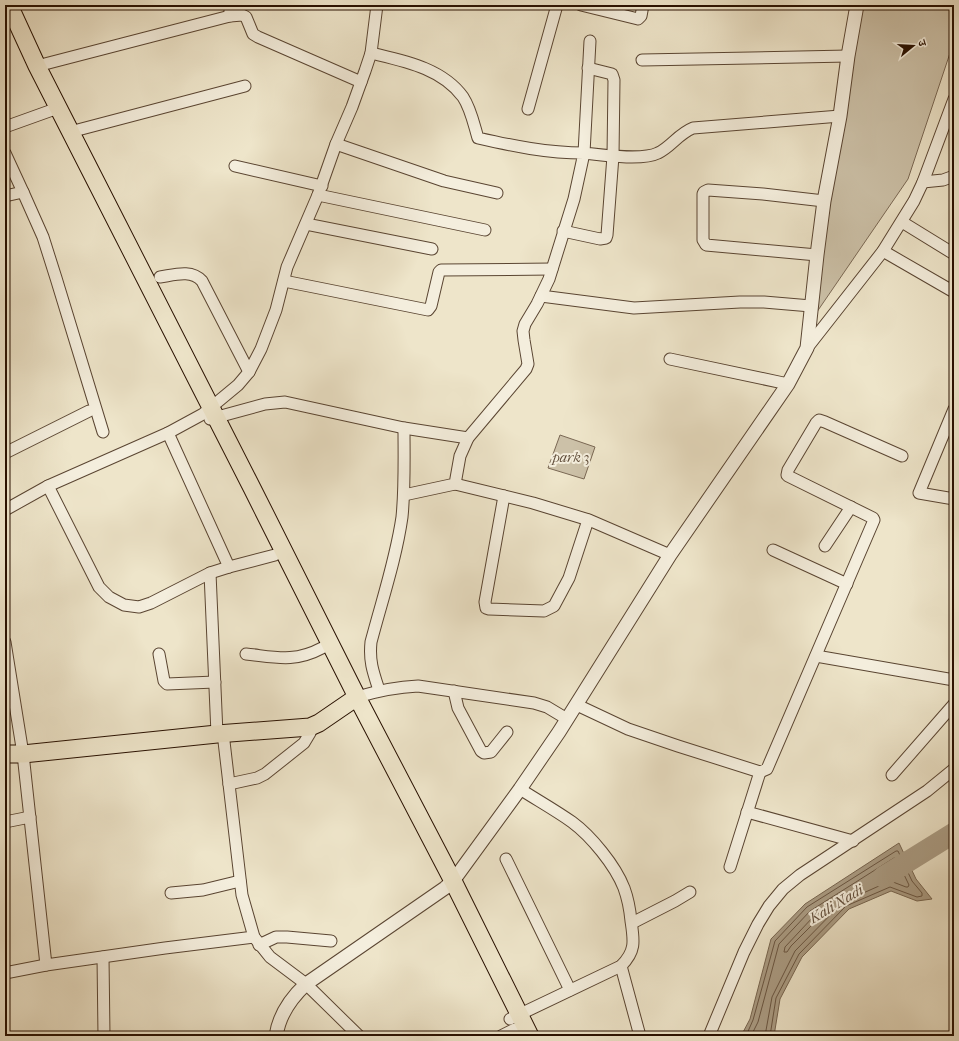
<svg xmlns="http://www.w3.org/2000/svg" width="959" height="1041" viewBox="0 0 959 1041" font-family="'IM FELL French Canon','Noto Serif Devanagari',serif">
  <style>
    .green { fill: #ccc1a8; stroke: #7a6854 }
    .water { fill: #ab9d85; stroke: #776550 }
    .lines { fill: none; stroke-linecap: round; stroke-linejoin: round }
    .shore { stroke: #6a5642; stroke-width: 1 }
    .river { stroke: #ab9d85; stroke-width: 21 }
    .minor-casing { stroke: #5a4532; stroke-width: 13 }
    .tertiary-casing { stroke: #5a4532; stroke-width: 15 }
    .primary-casing { stroke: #281000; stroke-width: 19 }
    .minor { stroke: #f4eedd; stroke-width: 11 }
    .tertiary { stroke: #f4eedd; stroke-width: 13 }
    .primary { stroke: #eee5ca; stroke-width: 17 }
    .labels { text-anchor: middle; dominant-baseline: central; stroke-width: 4; stroke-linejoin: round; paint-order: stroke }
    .park-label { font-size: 14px; font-style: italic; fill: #614e3b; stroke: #f4eedd }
    .water-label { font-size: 15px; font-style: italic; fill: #634f3c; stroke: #f4eedd }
  </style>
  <rect width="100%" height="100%" fill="#eee5ca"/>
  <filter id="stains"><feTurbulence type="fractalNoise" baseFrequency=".005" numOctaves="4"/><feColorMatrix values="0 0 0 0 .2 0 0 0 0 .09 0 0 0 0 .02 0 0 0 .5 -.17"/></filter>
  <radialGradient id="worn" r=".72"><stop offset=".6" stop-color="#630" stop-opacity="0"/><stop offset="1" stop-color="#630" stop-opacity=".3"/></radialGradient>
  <!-- green -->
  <g class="green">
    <polygon points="860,5 954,5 954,41 908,179 810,322"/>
    <polygon points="560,435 595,447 584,479 548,468"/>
  </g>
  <!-- water -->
  <polygon class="water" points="899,843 916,879 932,899 917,901 891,891 849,909 802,957 780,999 774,1036 741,1036 750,1019 771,939 805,904"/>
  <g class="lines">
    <!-- shore -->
    <g class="shore">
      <path d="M892,866C895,867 898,873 896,876L887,877L876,881L874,880V878Z"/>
      <polygon points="818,913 820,914 820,917 791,946 787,952 784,952 785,947 814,916"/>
      <polyline points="746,1036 753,1020 775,941 807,907 896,851 898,851 912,881 922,893 922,896 917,897 890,887 846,906 799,954 776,998 770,1036"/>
      <polyline points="751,1036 758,1022 779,944 810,911 894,858 896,858 909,885 908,887 906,887 893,882 888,882 843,902 795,951 772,997 765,1036"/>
    </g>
    <!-- river -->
    <polyline class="river" points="883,877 954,833"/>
    <!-- minor casing -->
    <g class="minor-casing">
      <g id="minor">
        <polyline points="230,5 230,16"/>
        <polyline points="581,5 638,19 641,16 643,5"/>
        <path d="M590,41L584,153C602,155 642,161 658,153C671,147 678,134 693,128L840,116"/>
        <path d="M371,53C404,61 442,68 463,97C471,109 474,125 478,138C513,146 547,153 584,153L574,199L549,279L537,304L525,324L523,331L524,340L528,364L526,369L468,438L460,456L455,484L404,495"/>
        <polyline points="642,60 848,56"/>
        <polyline points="37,66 230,16 242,15 246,17 253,34 258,37 361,82"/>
        <polyline points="528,109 557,5"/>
        <polyline points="5,127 58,108"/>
        <polyline points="70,132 245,86"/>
        <polyline points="336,144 444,181 497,193"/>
        <polyline points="5,153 23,192 5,196"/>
        <polyline points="235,166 322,186"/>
        <polyline points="923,182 943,180 954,176"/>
        <polyline points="23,192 43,237 56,278 103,432"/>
        <polyline points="318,195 485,230"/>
        <polyline points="902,222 954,254"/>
        <polyline points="306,224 432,249"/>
        <polyline points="563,231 600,239 606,238 607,235 613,156 614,80 612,74 588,68"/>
        <polyline points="883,251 954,292"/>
        <polyline points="817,255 706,245 703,240 703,194 704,192 708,190 763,194 824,201"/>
        <path d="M160,277C174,275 191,269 202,281L249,372"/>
        <polyline points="284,281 428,310 431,306 439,272 441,270 552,269"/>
        <polyline points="541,296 634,308 740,302 764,302 811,306"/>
        <polyline points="807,348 883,251 914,201 923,182 954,99"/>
        <polyline points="670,359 788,384"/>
        <polyline points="954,409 919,493 954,499"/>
        <polyline points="210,419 265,404 285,402 404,428 468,438"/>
        <polyline points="168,433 229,567"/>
        <polyline points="5,453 89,411"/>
        <polyline points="455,484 533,503 589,520 670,555"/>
        <polyline points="48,486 99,587 109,597 124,605 139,607 151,603 210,573 229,567 275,555"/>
        <polyline points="504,496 485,602 486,608 489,609 544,611 554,606 569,578 588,520"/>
        <polyline points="5,510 48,486 168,433 203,414 238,385 249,372 261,349 276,310 287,267 318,195 336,144 352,107 365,71 371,53 377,5"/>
        <polyline points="825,546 851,507"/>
        <polyline points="773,550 847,584"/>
        <polyline points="210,573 217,734"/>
        <polyline points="5,642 23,754 46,965 165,948 254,937"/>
        <polyline points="159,654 164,681 167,684 215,682"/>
        <path d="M246,654C275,657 294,663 322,648"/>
        <polyline points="816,656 954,680"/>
        <path d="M379,690C373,672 369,661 371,642C382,600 396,559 402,517C405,487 404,457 404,428"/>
        <polyline points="454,691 458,708 481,751 484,753 491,752 507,732"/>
        <path d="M357,697C377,691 397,687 418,686L534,703L547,707L567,719"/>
        <polyline points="577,705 628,729 678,746 760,772 767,769 874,520 873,518 788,476 787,475 788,470 816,423 819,420 825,422 902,456"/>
        <polyline points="223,733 242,895 254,937 270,957 306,984 359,1036"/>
        <polyline points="892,775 954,704"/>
        <polyline points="229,784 257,778 265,774 304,743 310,733 310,727"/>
        <polyline points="747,812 853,841"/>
        <polyline points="5,822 30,817"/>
        <polyline points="506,859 570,990"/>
        <polyline points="730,867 760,772"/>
        <polyline points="171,893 203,890 240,881"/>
        <polyline points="632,923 675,901 690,892"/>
        <polyline points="259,945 276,937 287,937 331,941"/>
        <polyline points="103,957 104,1036"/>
        <polyline points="621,966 640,1036"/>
        <polyline points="5,973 46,965"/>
        <path d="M510,1019L621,966C636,951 634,941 631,921C630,910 628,899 624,888C615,865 591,836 572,822C555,810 537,800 520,789"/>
        <polyline points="501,1036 515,1029"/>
        <polyline points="709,1036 744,952 758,924 769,906 783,889 800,875 927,791 954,769"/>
      </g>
    </g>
    <!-- tertiary casing -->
    <g class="tertiary-casing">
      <path id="tertiary" d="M276,1036C279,1015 291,998 306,984L445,888L453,881L520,789L559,732L670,555L788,384L807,348L817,255L824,201L840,116L848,56L857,5"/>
    </g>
    <!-- primary casing -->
    <g class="primary-casing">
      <g id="primary">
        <polyline points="9,5 37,66 252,488 357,697 453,881 530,1036"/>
        <polyline points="5,754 23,754 217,734 310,727 319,723 357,697"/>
      </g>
    </g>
    <!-- minor -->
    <use href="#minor" class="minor"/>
    <!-- tertiary -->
    <use href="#tertiary" class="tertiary"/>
    <!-- primary -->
    <use href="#primary" class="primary"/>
  </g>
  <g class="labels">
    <!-- park labels -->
    <g class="park-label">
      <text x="571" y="457">park 3</text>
    </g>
    <!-- water labels -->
    <g class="water-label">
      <text transform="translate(836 904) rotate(-31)">Kali Nadi</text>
    </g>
  </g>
  <!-- margin -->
  <rect width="959" height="1041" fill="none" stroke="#eee5ca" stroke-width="20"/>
  <rect x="6" y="6" width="947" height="1029" fill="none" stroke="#281000" stroke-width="2"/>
  <rect x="10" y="10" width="939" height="1021" fill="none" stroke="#281000"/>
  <!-- north arrow -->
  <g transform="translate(913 46) rotate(72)" stroke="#f4eedd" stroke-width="3" paint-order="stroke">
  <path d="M0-3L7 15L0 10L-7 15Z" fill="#281000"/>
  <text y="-6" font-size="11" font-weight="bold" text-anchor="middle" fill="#281000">उ</text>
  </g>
  <rect width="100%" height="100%" filter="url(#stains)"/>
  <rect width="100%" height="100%" fill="url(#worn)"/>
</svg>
